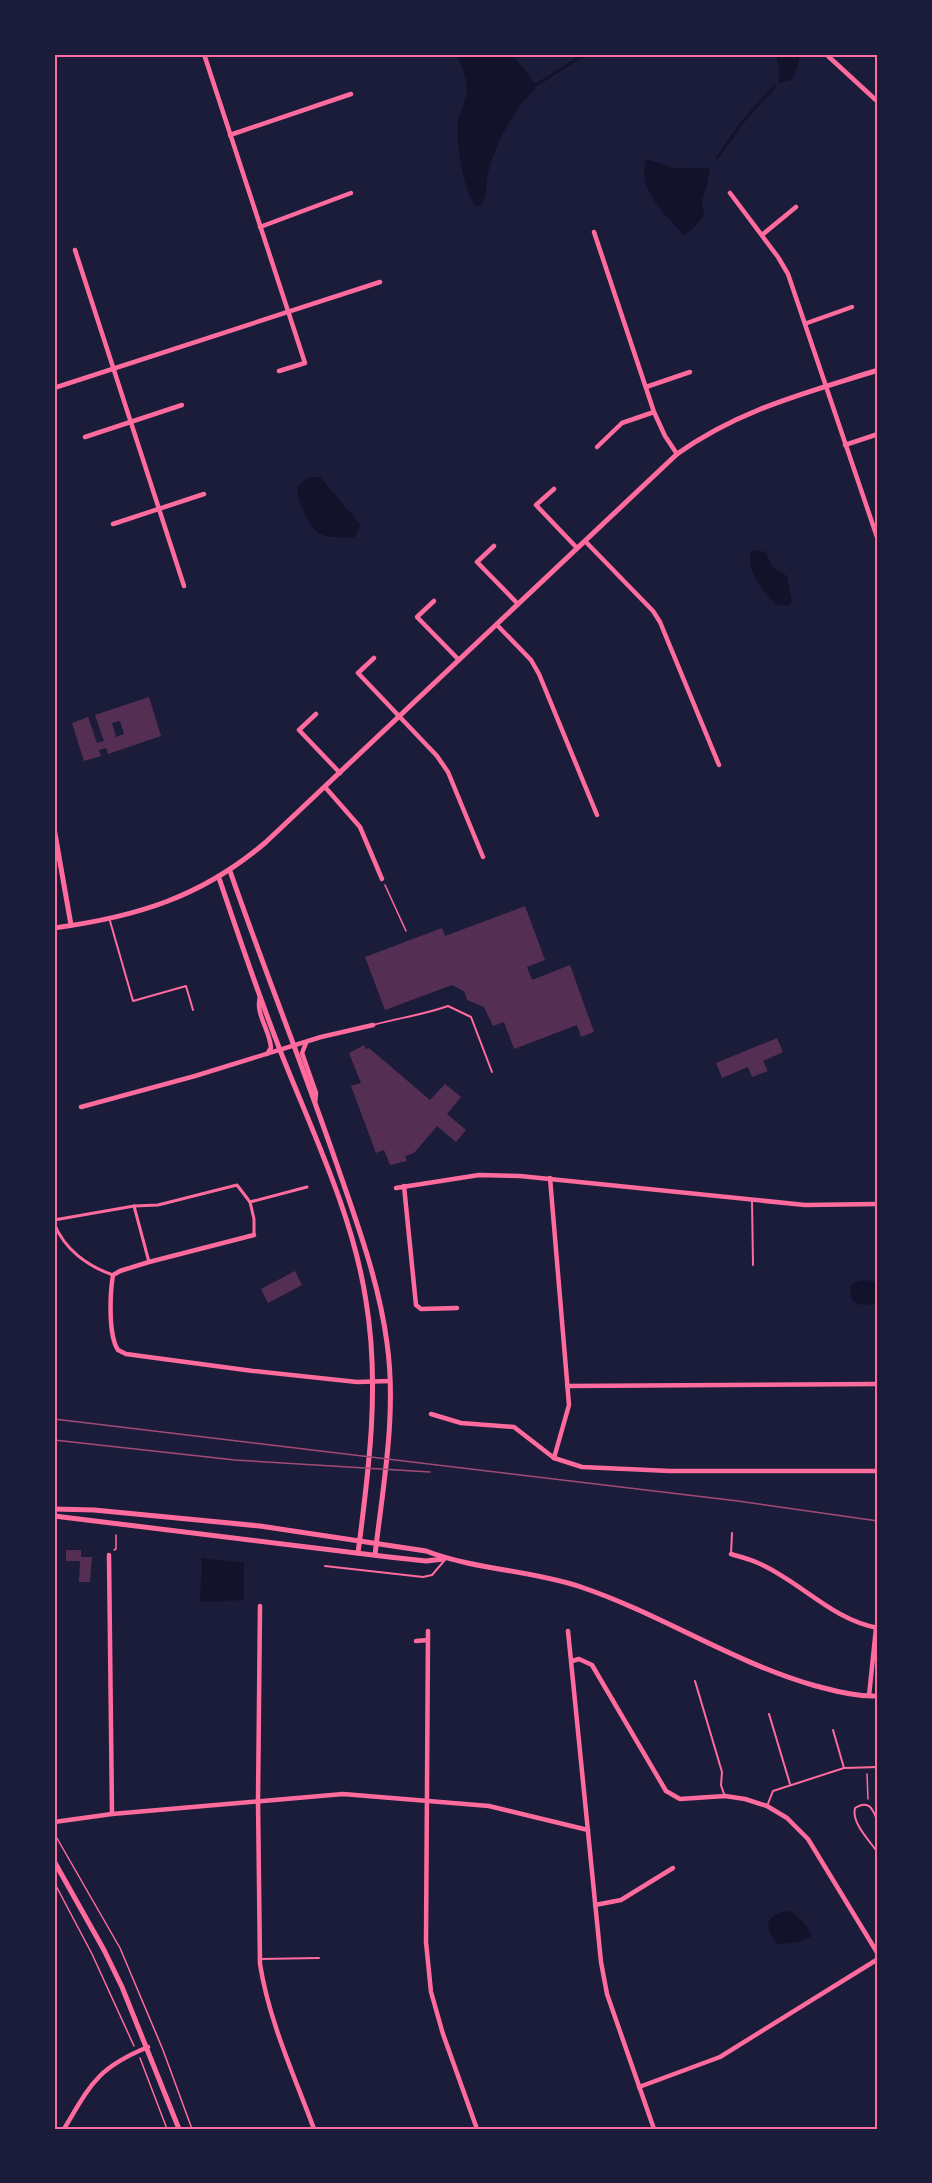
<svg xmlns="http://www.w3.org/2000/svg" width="932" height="2183" viewBox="0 0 932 2183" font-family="Karla,sans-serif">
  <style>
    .water { fill: #12122b }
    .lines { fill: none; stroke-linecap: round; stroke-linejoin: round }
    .stream { stroke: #12122b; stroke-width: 3 }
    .building { fill: #542f53; fill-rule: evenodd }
    .path { stroke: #ff6b9d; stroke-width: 1.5 }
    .service { stroke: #ff6b9d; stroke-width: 2 }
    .pedestrian { stroke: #ff6b9d; stroke-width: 3 }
    .minor { stroke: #ff6b9d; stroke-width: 4.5 }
    .tertiary { stroke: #ff6b9d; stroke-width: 5 }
    .tram { stroke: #a44b75; stroke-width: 1.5 }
    .neatline { fill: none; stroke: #ff6b9d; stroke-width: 2 }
  </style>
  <rect width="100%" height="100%" fill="#1b1b3a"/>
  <!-- water -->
  <g class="water">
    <path d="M456,54H512L536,85L535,89C531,94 526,98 522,103C508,121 495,147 489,169C485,181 489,202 477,207C464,196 455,139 458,122C460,111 466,101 467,90C467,77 461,65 456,54Z"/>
    <polygon points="776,54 800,54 798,65 792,80 778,83 780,73"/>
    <path d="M646,159L674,168H710L707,186L702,200L704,215L694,228L684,235C666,216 636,188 646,159Z"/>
    <path d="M309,477H320L360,524L358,532L353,538C326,536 318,541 305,514C300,504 297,498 297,487Z"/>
    <path d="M753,550L766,552L772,567L787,576L792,601L788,606L777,605C762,591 749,575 750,553Z"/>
    <path d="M864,1280L876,1282L878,1286V1302C869,1307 860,1306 852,1300L850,1287L854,1282Z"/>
    <polygon points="202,1558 244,1563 244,1600 200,1602"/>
    <path d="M789,1911C798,1916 809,1925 811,1937L799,1942L778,1944C763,1929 765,1913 789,1911Z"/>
  </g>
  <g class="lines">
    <!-- stream -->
    <g class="stream">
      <polyline points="536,85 585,54"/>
      <polyline points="717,158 744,120 775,86"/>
    </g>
  </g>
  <!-- building -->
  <g class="building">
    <path d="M149,697L161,736L108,754L106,748L99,750L101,756L84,761L72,723L88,717L97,743L104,741L95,715ZM120,721L124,734L116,737L112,723Z"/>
    <polygon points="525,906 545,960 527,967 532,980 570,965 594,1032 581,1037 577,1025 514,1049 504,1022 493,1026 484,1007 467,1000 464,991 452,985 385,1010 365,957 442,928 445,936"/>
    <polygon points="777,1038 783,1052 763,1061 768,1071 752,1077 748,1067 722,1078 716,1063"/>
    <polygon points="364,1045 366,1049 369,1048 430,1100 445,1084 461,1097 447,1114 466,1130 456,1142 437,1126 414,1153 405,1156 407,1161 390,1165 384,1150 376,1153 351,1086 361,1083 349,1053"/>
    <polygon points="295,1271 302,1285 268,1303 261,1289"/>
    <polygon points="66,1550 81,1550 81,1557 92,1557 90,1582 79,1582 80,1561 66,1561"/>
  </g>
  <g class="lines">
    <!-- path -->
    <g class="path">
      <polyline points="385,885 406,931"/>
      <polyline points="114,1550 116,1549 116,1535"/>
      <polyline points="867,1774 868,1799"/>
      <polyline points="54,1833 120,1948 163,2050 192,2129"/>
      <polyline points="54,1882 92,1954 134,2046"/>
      <polyline points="140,2058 167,2129"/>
    </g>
    <!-- service -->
    <g class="service">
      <polyline points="110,921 133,1001 186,986 193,1010"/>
      <path d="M373,1025C398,1018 423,1015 448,1006L471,1017L492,1072"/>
      <polyline points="752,1201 753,1265"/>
      <polyline points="731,1554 732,1533"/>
      <polyline points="325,1566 423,1577 432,1575 444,1561"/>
      <polyline points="695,1681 722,1772 721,1785 724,1794"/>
      <polyline points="769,1714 790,1784"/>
      <polyline points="833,1730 844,1768"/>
      <polyline points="767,1806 773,1791 844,1768 878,1767"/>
      <path d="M878,1822C873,1810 870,1799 855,1808C851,1823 870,1841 878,1853"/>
      <polyline points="260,1959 319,1958"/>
    </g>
    <!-- pedestrian -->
    <g class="pedestrian">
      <polyline points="250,1202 254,1219 254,1235"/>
      <polyline points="134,1206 149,1262"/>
      <polyline points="54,1220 134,1206 158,1205 237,1185 250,1202 307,1187"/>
      <path d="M54,1223C64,1249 87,1266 113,1275"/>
    </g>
    <!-- minor -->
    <g class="minor">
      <polyline points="204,54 305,363 279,371"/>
      <polyline points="828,56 878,102"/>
      <polyline points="230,135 351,94"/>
      <polyline points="730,193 778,257 788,274 878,540"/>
      <polyline points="260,227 351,193"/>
      <polyline points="594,232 654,412 665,436 677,454"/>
      <polyline points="762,235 796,207"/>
      <polyline points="75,250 184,586"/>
      <polyline points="807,323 852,307"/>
      <polyline points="646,387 690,372"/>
      <polyline points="54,388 380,282"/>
      <polyline points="85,437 182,405"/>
      <polyline points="845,445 878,434"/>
      <polyline points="597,447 622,423 654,412"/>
      <polyline points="554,489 536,505 577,548"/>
      <polyline points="113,524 204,494"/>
      <polyline points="585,541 653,611 660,622 719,765"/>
      <polyline points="494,546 477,562 518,604"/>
      <polyline points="434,601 417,617 459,660"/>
      <polyline points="497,625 531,660 539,674 597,815"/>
      <polyline points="374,658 358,673 437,756 448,772 483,857"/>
      <polyline points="316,714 299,730 340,773"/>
      <polyline points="325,787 360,827 382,879"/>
      <path d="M260,997C255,1014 270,1030 271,1048L267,1054"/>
      <polyline points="306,1043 302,1053 316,1093 315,1103"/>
      <polyline points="81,1107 195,1076 321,1037 373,1025"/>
      <polyline points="550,1178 569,1405 554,1458"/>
      <polyline points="404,1186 416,1305 421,1309 457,1308"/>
      <polyline points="396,1188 479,1175 520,1176 805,1205 878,1204"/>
      <path d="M254,1235L149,1262L120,1271L113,1275C110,1293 108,1335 118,1350L126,1354L253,1371L357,1382L390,1381"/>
      <polyline points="567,1386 878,1384"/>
      <polyline points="431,1414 461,1423 514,1427 554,1458 582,1467 670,1471 878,1471"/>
      <path d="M731,1554C740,1557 750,1559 758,1563C800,1581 832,1620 878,1628"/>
      <polyline points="109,1555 112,1814"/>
      <path d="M260,1606L258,1801L260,1964C269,2021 294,2075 314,2129"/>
      <polyline points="428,1631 426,1942 431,1992 443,2034 477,2129"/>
      <polyline points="568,1631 601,1962 607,1994 654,2129"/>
      <polyline points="416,1641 428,1640"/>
      <polyline points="572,1661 579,1659 592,1665 666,1791 680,1799 725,1796 745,1799 767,1806 787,1818 808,1839 878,1954"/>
      <polyline points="869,1696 876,1628"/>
      <polyline points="54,1822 112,1814 343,1794 489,1806 588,1830"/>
      <polyline points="595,1905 621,1900 673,1868"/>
      <polyline points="639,2087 720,2057 878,1959"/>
      <path d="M64,2129C91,2084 97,2068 148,2047"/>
    </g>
    <!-- tertiary -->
    <g class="tertiary">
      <polyline points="54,828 71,925"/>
      <path d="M230,871C264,969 303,1066 337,1165C357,1223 379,1282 387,1343C397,1414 383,1485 375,1555"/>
      <path d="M219,878C241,942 262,1007 288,1070C318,1144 354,1221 366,1301C380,1385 369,1469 358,1553"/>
      <path d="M54,928C136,917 202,897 266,842L677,454C740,409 806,393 878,370"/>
      <path d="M54,1509L94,1510L260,1526L426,1551C476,1570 531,1570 581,1587C661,1614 734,1663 816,1686C836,1691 857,1697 878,1696"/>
      <polyline points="54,1516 389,1557 426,1561 444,1559"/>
      <polyline points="54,1861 104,1950 122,1987 179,2129"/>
    </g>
    <!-- tram -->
    <g class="tram">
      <polyline points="54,1419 738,1501 878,1521"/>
      <polyline points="54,1440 235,1460 430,1472"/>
    </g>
  </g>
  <!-- border -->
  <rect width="932" height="2183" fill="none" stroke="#1b1b3a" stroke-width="111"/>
  <rect x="56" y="56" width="820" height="2072" class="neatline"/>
</svg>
